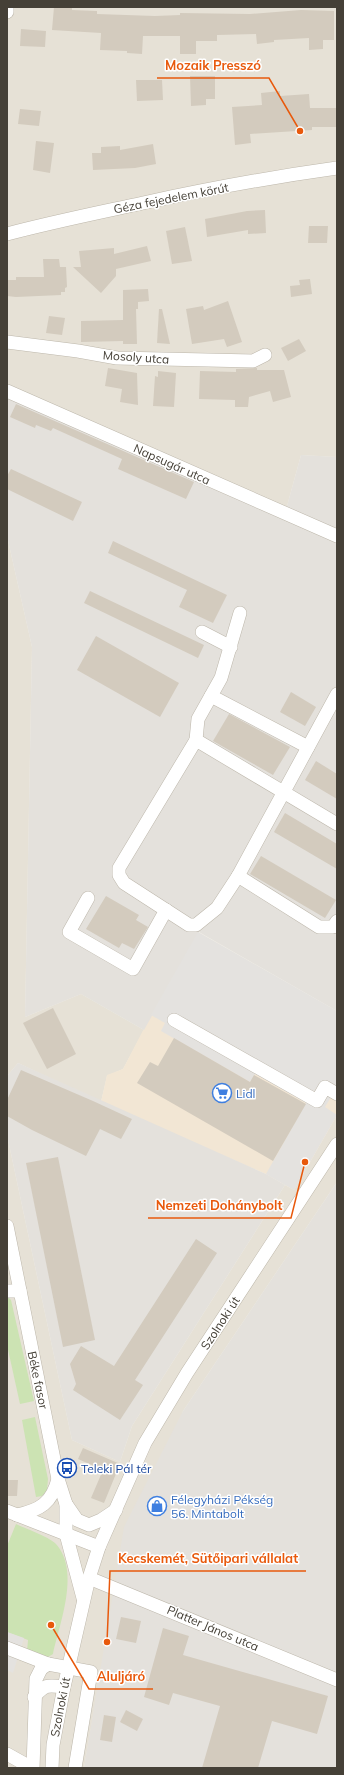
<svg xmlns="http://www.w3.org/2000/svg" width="344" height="1775" viewBox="0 0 344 1775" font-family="Mulish,sans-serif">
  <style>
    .residential { fill: #e6e1d6 }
    .commercial { fill: #f2e6d4 }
    .industrial { fill: #e4e1dc }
    .green { fill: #cce3b3 }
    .parking { fill: #e4e2df }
    .building { fill: #d3cbbe }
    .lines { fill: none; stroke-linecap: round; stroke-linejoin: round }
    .minor-casing { stroke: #bdb7ab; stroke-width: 14 }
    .minor { stroke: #fff; stroke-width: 13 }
    .labels { text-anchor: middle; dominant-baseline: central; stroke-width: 3; stroke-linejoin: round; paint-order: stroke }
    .street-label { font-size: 12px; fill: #454037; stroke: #fff }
    .shop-label { font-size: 12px; fill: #366cbe; stroke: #fff; text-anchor: start }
    .transit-label { font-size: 12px; fill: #164399; stroke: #fff; text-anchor: start }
    .leader { fill: none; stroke: #e8590c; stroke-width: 1.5 }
    .callout-dot { fill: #e8590c; stroke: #fff; stroke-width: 1.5 }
    .callout-label { font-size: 13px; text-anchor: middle; font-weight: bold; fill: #e8590c; stroke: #fff; stroke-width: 3; stroke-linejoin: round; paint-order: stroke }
  </style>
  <rect width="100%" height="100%" fill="#f2efe7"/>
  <!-- residential -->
  <g class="residential">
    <polygon points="7,7 337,7 337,457 301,455 284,517 7,390"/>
    <polygon points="7,536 32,647 25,1017 81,994 144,1030 123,1069 107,1076 101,1102 18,1063 7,1076"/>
    <polygon points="337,1115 337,1182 183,1411 98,1688 84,1768 7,1768 7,1135 72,1440 120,1462 132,1426 285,1185 294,1190"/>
  </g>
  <!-- commercial -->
  <polygon class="commercial" points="337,1011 337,1115 294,1190 266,1174 101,1102 107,1075 123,1069 151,1015"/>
  <!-- industrial -->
  <g class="industrial">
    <polygon points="7,390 284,517 301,455 337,457 337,1011 199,932 144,1030 81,994 25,1017 32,647 7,536"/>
    <polygon points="18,1063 266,1174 285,1185 132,1426 120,1462 72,1440 7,1135 7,1076"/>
    <polygon points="337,1182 337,1768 84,1768 124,1527 183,1411"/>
  </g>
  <!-- green -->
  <g class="green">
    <polygon points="7,1296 11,1300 34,1401 20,1404 7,1345"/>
    <polygon points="35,1417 48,1479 47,1490 42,1496 36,1497 22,1420"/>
    <path d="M16,1524C26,1529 47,1536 55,1543C81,1570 60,1622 53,1654L48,1657L27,1652L28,1640L7,1632V1546Z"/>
  </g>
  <!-- parking -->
  <g class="parking">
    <polygon points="198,932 337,1011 337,1087 325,1107 337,1115 294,1190 266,1174 306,1103 255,1074 250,1082 161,1031 165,1023 151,1015"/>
    <polygon points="7,1632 24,1638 13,1673 7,1670"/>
  </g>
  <!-- building -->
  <g class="building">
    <polygon points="54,7 72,7 72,10 97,11 97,14 155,16 180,15 180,13 250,14 301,10 334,11 334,40 323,40 323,49 309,50 309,38 274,40 274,42 257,44 256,34 217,35 217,41 196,41 196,54 180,54 180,36 143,36 142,54 127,53 127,51 100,50 101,33 52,30"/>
    <polygon points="21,29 46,31 45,47 20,46"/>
    <polygon points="190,76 215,76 215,99 206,99 206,105 191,106"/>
    <polygon points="136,80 162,80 163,100 137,101"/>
    <polygon points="280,91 280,96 309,94 310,108 337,108 337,127 312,127 312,130 250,134 251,143 235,145 232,107 262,105 261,93"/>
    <polygon points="20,109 41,111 39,126 18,124"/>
    <polygon points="36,141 54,143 50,173 33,170"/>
    <polygon points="153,144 156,164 135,168 93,170 92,153 101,153 101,147 120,146 120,150"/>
    <polygon points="265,210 266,233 248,234 248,230 207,237 205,219 247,211"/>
    <polygon points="309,226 328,226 327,243 308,243"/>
    <polygon points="185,227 192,261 172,264 166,231"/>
    <polygon points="147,246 151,261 116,269 116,276 101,293 73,267 81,267 79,251 114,248 114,254"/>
    <polygon points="43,259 59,259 60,267 66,267 67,287 65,288 65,292 61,292 61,295 16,297 7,296 7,280 16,280 16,277 44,277"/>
    <polygon points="310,279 312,294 291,297 290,286 300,285 299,280"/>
    <polygon points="148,289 149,301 138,302 138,309 136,309 137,344 123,344 123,341 81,342 81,321 123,320 123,290"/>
    <polygon points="228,301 242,342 227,347 224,339 192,344 186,309 203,306 204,310"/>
    <polygon points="159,309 162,309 170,344 157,343"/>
    <polygon points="49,316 65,318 62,335 46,333"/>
    <polygon points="299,339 306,351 288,361 281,348"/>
    <polygon points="108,368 137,373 138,405 120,402 122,389 105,386"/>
    <polygon points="257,368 257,370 284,370 291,397 273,402 270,391 249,397 248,407 235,407 235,400 199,399 200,371 236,372 236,369"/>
    <polygon points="158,371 176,373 174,407 153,406 155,376 158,377"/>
    <polygon points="16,404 194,482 186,499 118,469 122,459 53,428 51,431 36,425 35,428 10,417"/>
    <polygon points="11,469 82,502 73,521 7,489 7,476"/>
    <polygon points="113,541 227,595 213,623 179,607 187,590 108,553"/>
    <polygon points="90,591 204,645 198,658 84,603"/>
    <polygon points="96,636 179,683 160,717 77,670"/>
    <polygon points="291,692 316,707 305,726 280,712"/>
    <polygon points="229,714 290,747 273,775 213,741"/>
    <polygon points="316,761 337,774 337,799 305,780"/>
    <polygon points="285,813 337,844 337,869 274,832"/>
    <polygon points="261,856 336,900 325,918 250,874"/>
    <polygon points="106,896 139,915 136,920 148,927 134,949 122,943 119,948 86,929"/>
    <polygon points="53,1008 76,1054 47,1069 23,1023"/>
    <polygon points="174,1038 250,1082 254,1075 306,1104 273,1161 137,1083 150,1062 158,1066"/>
    <polygon points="21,1070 93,1101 132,1119 121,1139 100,1129 86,1156 32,1130 7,1116 7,1100"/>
    <polygon points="58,1157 95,1340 63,1347 26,1163"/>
    <polygon points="196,1239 217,1253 135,1380 143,1385 120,1420 73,1390 76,1384 70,1364 81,1346 114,1366"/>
    <polygon points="83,1448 120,1464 104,1503 91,1498 103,1470 78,1459"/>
    <polygon points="7,1480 18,1480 17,1496 7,1496"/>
    <polygon points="121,1617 141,1621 136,1643 116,1639"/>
    <polygon points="163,1628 189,1636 183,1655 328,1696 317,1734 272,1721 258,1768 202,1768 220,1706 173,1693 169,1705 144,1697"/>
    <polygon points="126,1710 143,1719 137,1731 120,1722"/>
    <polygon points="104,1715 116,1717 112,1742 100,1740"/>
  </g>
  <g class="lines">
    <!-- minor casing -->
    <g class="minor-casing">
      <g id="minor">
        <polyline points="7,12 7,7"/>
        <path d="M7,234C52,222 97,213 143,203C207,189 272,177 337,168"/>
        <polyline points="7,342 78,351 117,358 253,361 265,355"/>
        <polyline points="7,391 337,536"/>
        <polyline points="202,632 231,647"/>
        <polyline points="337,694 238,876 217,908 196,925 189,925 124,883 119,875 119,868 196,740 337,824"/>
        <polyline points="211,696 308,747"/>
        <polyline points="196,740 198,719 221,678 240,613"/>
        <polyline points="238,876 319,927 333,927 337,921"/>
        <polyline points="88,898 69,932 133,969 166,910"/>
        <polyline points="174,1020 317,1101 325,1087 337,1094"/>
        <polyline points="7,1226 58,1479 66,1504 66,1534 83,1598"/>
        <polyline points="7,1291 20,1291"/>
        <polyline points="66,1504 77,1520 89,1525 101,1520 116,1510"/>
        <polyline points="7,1511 99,1547"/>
        <path d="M17,1515C40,1510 52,1503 58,1479"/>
        <polyline points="89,1578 337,1680"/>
        <polyline points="7,1648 48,1664 91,1672 75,1768"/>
        <path d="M34,1697C45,1684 48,1685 64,1687"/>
        <polyline points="7,1754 32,1768"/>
        <polyline points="33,1768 36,1679 41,1669 48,1664"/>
        <polyline points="52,1768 53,1745 64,1687 89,1578 99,1547 145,1443 187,1373 337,1144"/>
      </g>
    </g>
    <!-- minor -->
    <use href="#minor" class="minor"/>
  </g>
  <!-- icons -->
  <defs>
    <g id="supermarket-ring" transform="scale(1)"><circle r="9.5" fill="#fff" stroke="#3f7fe0" stroke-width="1.5"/><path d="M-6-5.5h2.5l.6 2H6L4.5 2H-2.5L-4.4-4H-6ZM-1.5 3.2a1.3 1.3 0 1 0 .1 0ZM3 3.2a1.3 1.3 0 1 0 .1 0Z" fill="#3f7fe0"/></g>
    <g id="bus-ring" transform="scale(1)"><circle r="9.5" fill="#fff" stroke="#1a4fb4" stroke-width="1.5"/><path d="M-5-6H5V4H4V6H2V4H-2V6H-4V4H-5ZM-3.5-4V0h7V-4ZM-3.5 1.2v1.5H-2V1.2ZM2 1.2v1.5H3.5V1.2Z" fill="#1a4fb4"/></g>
    <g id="shop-ring" transform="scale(1)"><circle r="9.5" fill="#fff" stroke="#3f7fe0" stroke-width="1.5"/><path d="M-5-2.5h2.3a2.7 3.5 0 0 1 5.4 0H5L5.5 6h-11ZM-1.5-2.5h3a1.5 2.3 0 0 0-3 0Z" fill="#3f7fe0"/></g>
  </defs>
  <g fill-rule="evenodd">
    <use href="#supermarket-ring" x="222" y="1093"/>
    <use href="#bus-ring" x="67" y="1468"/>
    <use href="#shop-ring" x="157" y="1506"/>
  </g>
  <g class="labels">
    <!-- street labels -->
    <g class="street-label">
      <text transform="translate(171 198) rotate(-11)">Géza fejedelem körút</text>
      <text transform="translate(136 357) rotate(4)">Mosoly utca</text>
      <text transform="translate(172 464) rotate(24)">Napsugár utca</text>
      <text transform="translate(220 1323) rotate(-57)">Szolnoki út</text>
      <text transform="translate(38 1380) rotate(78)">Béke fasor</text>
      <text transform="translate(213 1628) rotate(23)">Platter János utca</text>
      <text transform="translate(60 1707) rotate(-79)">Szolnoki út</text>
    </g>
    <!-- shop labels -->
    <g class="shop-label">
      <text x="236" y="1093">Lidl</text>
      <text x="171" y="1499">Félegyházi Pékség<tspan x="171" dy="14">56. Mintabolt</tspan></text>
    </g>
    <!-- transit labels -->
    <g class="transit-label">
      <text x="81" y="1468">Teleki Pál tér</text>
    </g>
  </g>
  <!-- callouts -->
  <path class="leader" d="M300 131L269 78H157M305 1162L291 1218H148M107 1642L110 1571H306M51 1625L89 1689H153"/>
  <g class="callout-dot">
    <circle cx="300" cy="131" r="4"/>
    <circle cx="305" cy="1162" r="4"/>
    <circle cx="107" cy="1642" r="4"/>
    <circle cx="51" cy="1625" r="4"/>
  </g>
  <g class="callout-label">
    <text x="213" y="70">Mozaik Presszó</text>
    <text x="219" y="1210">Nemzeti Dohánybolt</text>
    <text x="208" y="1563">Kecskemét, Sütőipari vállalat</text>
    <text x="121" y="1681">Aluljáró</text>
  </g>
  <!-- border -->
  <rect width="344" height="1775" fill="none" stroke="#454037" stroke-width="16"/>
</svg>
